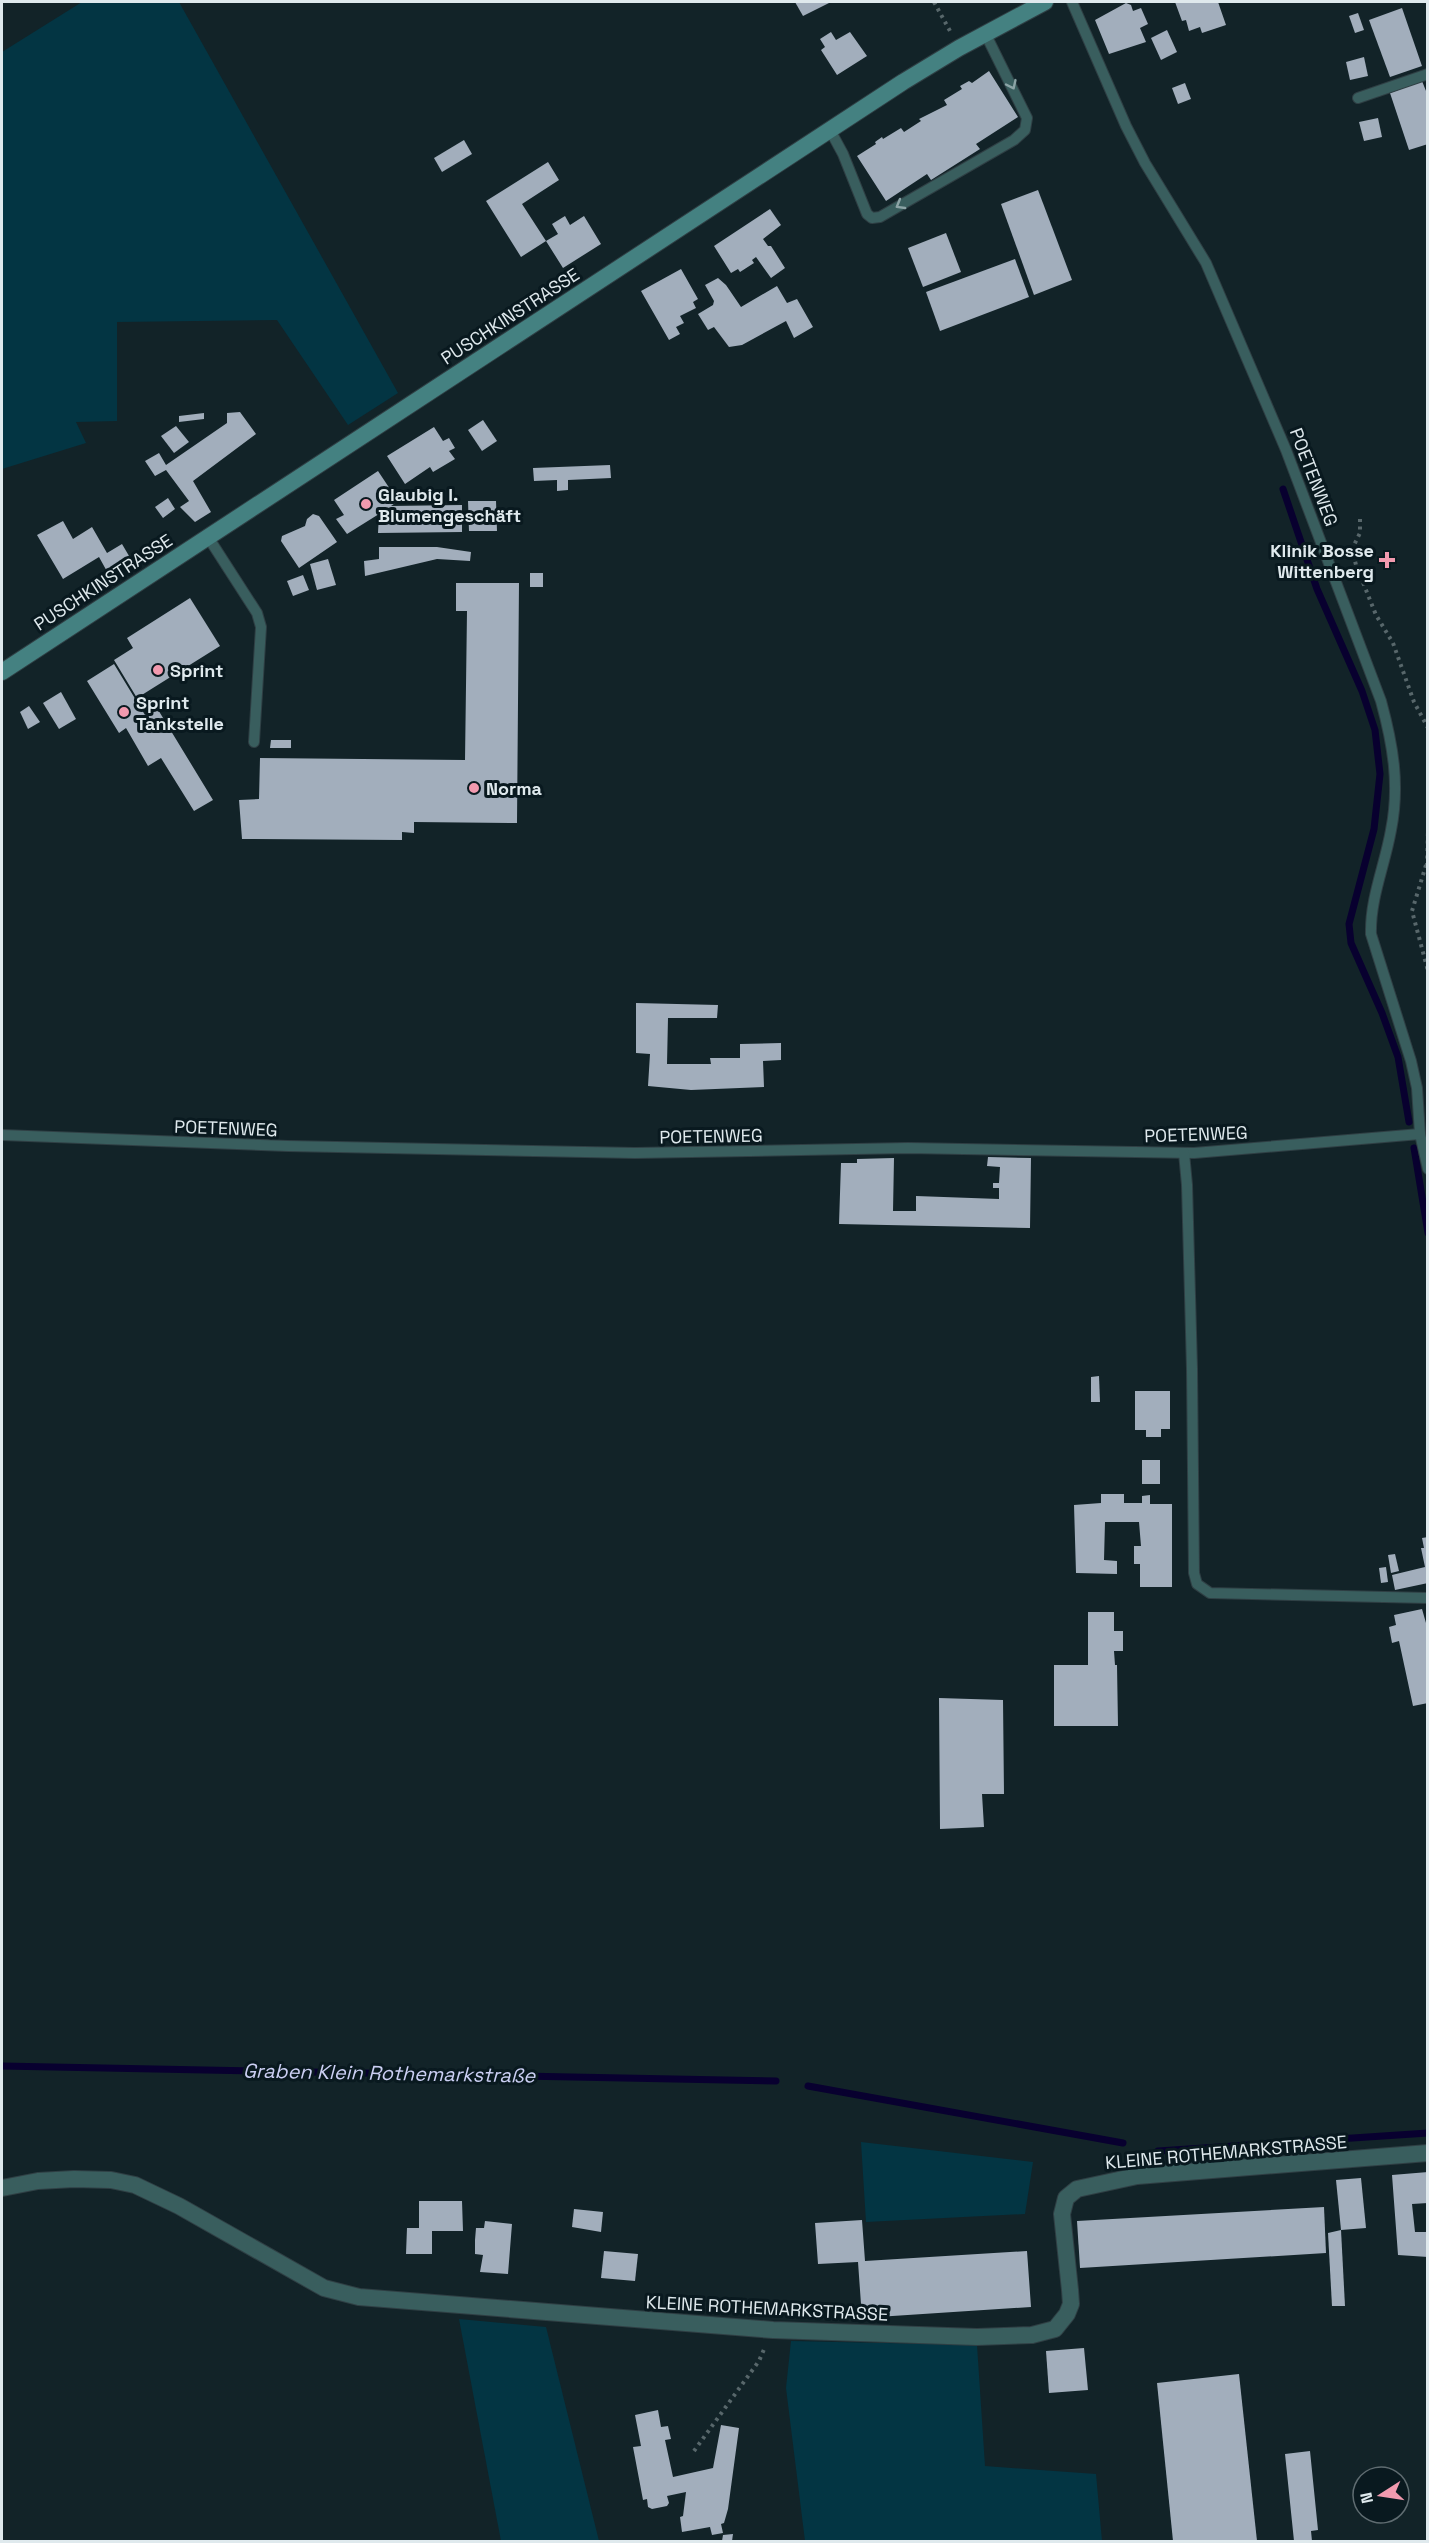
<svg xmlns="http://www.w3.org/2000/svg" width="1429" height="2543" viewBox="0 0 1429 2543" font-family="'Space Grotesk',sans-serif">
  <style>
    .green { fill: #033543 }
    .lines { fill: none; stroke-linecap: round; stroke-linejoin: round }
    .stream { stroke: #08002f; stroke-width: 7 }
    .building { fill: #a2aebc }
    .service-casing { stroke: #2f3f44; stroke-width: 12 }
    .minor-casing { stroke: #2f3f44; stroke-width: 18 }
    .secondary-casing { stroke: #2f3f44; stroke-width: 18 }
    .path { stroke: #58676b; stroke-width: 4; stroke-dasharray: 3 4.5; stroke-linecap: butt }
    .service { stroke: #395e5e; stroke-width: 10 }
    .minor { stroke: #395e5e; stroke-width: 16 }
    .secondary { stroke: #448181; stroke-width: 16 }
    .oneway { stroke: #8ca4a6 }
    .poi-dot { fill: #f29aaf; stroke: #09191f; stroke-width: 2 }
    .labels { text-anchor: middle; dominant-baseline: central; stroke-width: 6; stroke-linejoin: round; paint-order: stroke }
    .street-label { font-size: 18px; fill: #dfe9ed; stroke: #09191f }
    .poi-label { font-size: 18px; font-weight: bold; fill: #dfe9ed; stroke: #09191f; text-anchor: start }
    .water-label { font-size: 20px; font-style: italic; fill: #cbcff3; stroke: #09191f }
  </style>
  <rect width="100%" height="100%" fill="#122328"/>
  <!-- green -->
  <g class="green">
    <polygon points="82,2 179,2 398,393 348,425 277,320 117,322 117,421 76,422 86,443 2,469 2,52"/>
    <polygon points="861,2142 1033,2162 1025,2214 866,2222"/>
    <polygon points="459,2319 546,2327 599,2541 501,2541"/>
    <polygon points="791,2341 977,2345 985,2466 1096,2474 1102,2541 805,2541 786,2388"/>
  </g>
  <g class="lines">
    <!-- stream -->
    <g class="stream">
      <polyline points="1283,489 1317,589 1362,691 1375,730 1380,774 1374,829 1349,924 1351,943 1382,1013 1398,1057 1409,1122"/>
      <polyline points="1414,1148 1428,1233"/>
      <polyline points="2,2066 776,2081"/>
      <polyline points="808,2086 1123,2143"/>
      <polyline points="1158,2151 1428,2133"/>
    </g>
  </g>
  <!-- building -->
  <g class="building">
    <polygon points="795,2 831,2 803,16"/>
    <polygon points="1175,2 1218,2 1226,25 1202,33 1200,27 1189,31 1186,20 1182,21"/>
    <polygon points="1126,3 1131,5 1133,11 1141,8 1148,24 1140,28 1146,42 1109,54 1095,20"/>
    <polygon points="1402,8 1422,66 1390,77 1369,20"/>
    <polygon points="1358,13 1364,30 1355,33 1349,16"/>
    <polygon points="1167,30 1177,52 1161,60 1151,38"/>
    <polygon points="831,32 836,40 850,32 867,56 837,75 821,50 825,47 820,39"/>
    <polygon points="1364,57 1368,76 1350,80 1346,62"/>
    <polygon points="989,71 1018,117 976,144 980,149 931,180 927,174 886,201 857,156 876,144 875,142 882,137 883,139 901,128 904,132 921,121 919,119 947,105 944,100 962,89 960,86 969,81 972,83"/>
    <polygon points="1422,81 1428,96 1428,144 1409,150 1390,93"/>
    <polygon points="1185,83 1191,99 1178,104 1172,88"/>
    <polygon points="1378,118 1382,137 1364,141 1359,122"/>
    <polygon points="464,140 472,154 442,172 434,158"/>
    <polygon points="548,162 559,180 522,204 546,241 521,257 486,201"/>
    <polygon points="1038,190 1072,280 1034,295 1001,204"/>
    <polygon points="770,209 781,225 763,239 768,246 771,246 785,268 771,278 756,257 752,260 754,263 740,272 738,269 731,273 714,246"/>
    <polygon points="565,216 570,225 584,216 601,244 563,268 546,241 558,234 552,224"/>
    <polygon points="946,233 961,272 923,287 908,248"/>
    <polygon points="1015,259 1029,297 940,331 926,292"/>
    <polygon points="681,269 698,299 693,302 696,308 680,316 684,323 676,327 680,334 669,340 641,291"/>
    <polygon points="718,278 726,285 741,307 777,286 787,303 797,299 813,327 794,338 786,321 742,345 729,347 714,327 708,330 698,314 713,305 714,301 705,285"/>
    <polygon points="240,412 256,434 193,481 211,512 195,522 180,507 189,501 166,470 155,476 145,461 159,453 166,465 227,423 227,413"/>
    <polygon points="204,413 204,419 179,422 179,416"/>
    <polygon points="483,420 497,441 482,451 468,430"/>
    <polygon points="176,426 189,442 174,453 161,436"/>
    <polygon points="434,427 443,441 449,438 455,448 449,451 455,459 433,472 430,467 405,484 387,456"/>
    <polygon points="610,465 611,478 568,480 568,490 557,491 557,480 534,481 533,468"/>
    <polygon points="378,471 398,501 391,506 462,505 462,532 378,533 379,514 347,534 336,519 344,515 334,500"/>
    <polygon points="168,498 175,509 163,518 155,507"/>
    <polygon points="468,501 496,501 497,531 469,531"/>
    <polygon points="313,514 319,516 337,542 299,568 281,541 282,536 305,526 307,519"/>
    <polygon points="63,521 73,539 92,527 107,553 122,544 132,561 109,575 99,557 63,579 37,535"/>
    <polygon points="379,547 437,547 471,552 470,561 437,559 365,576 364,561 379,559"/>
    <polygon points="328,559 336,585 317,590 310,564"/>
    <rect x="530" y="573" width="13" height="14"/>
    <polygon points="303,575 309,590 293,596 287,581"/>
    <polygon points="456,583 519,583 517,823 414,822 414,833 402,832 402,840 242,839 239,800 259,799 260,758 465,760 467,611 456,611"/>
    <polygon points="190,598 220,646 137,698 114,660 133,648 127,638"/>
    <polygon points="114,664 145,715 157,708 213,800 194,811 161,758 148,766 126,728 119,733 87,681"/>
    <polygon points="61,692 76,719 59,729 43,703"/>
    <polygon points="29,706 40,722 28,729 20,712"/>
    <polygon points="271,740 291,740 291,748 270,748"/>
    <polygon points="636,1003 718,1005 717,1018 668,1018 667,1064 711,1064 710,1058 740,1058 740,1044 781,1043 781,1060 763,1061 764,1087 691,1090 648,1086 650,1054 636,1053"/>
    <polygon points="988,1157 1031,1158 1030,1228 839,1224 841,1163 857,1163 857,1159 894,1158 893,1211 916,1211 916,1196 999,1199 999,1188 993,1188 993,1183 999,1183 1000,1167 987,1166"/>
    <polygon points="1099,1376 1100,1402 1091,1402 1091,1377"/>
    <polygon points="1135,1391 1170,1391 1170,1429 1161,1429 1161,1437 1146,1437 1146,1430 1135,1430"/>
    <rect x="1142" y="1460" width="18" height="24"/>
    <polygon points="1101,1494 1124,1494 1124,1503 1142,1503 1142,1496 1150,1495 1150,1504 1172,1504 1172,1587 1140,1587 1140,1564 1134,1564 1134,1546 1141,1546 1139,1522 1105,1522 1104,1560 1117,1561 1117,1574 1076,1573 1074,1505 1101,1503"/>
    <polygon points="1428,1537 1428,1583 1395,1590 1392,1575 1425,1567 1421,1548 1424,1548 1422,1538"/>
    <polygon points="1395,1554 1399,1571 1391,1573 1388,1555"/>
    <polygon points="1386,1567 1388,1582 1381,1583 1379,1568"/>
    <polygon points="1422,1609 1428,1630 1428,1703 1413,1706 1399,1641 1392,1643 1389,1627 1396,1625 1394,1615"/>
    <polygon points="1088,1612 1114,1612 1114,1631 1123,1631 1123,1651 1114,1651 1115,1665 1117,1665 1118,1726 1054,1726 1054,1665 1088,1665"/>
    <polygon points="939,1698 1003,1700 1004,1794 982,1794 984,1827 940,1829"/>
    <polygon points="1428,2172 1428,2203 1412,2204 1415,2232 1428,2232 1428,2257 1398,2255 1392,2175"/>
    <polygon points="1361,2178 1366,2228 1341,2230 1336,2180"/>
    <polygon points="419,2201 462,2201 463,2231 432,2231 432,2254 406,2254 407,2228 419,2228"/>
    <polygon points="1324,2207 1326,2253 1080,2268 1077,2221"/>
    <polygon points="574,2209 603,2212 601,2232 572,2227"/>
    <polygon points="862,2220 865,2261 1027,2251 1031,2307 862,2318 858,2262 818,2264 815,2223"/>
    <polygon points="485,2221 512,2224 508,2274 480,2272 483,2255 475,2254 475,2240 476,2228 484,2228"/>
    <polygon points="1341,2230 1345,2306 1332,2306 1328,2233"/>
    <polygon points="604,2251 638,2254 635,2281 601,2278"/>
    <polygon points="1084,2348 1088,2390 1049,2393 1046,2351"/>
    <polygon points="1239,2374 1257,2541 1173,2541 1157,2383"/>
    <polygon points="658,2410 661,2427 668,2426 671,2439 665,2440 673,2477 713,2468 721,2425 739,2428 728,2509 724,2523 721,2524 723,2533 712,2535 710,2527 682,2532 680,2517 683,2516 686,2492 667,2496 669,2503 667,2506 652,2509 648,2507 647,2499 643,2500 633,2447 641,2446 635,2415"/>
    <polygon points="1310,2451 1318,2530 1311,2531 1312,2541 1294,2541 1285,2454"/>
    <polygon points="733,2534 732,2541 722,2541 723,2535"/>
  </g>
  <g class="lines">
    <!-- service casing -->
    <g class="service-casing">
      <g id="service">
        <polyline points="1358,98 1428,74"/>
        <polyline points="830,130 843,154 867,214 872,218 880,217 1014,140 1025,130 1027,118 985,33"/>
        <polyline points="208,537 257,613 261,627 254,742"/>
        <polyline points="1420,1134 1428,1169"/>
        <path d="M2,1135L288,1146L635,1153L908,1148L1194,1153L1420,1134L1417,1088L1411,1061L1371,934C1370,898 1385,865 1391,830C1400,785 1393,745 1381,701L1286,450L1206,263L1145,163L1126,126L1072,2"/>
        <polyline points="1184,1153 1187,1185 1192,1369 1194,1573 1197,1584 1210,1593 1428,1598"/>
      </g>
    </g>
    <!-- minor casing -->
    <g class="minor-casing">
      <polyline id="minor" points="2,2188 38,2181 74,2179 111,2180 135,2185 179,2206 324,2288 359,2297 773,2330 977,2337 1032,2335 1055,2329 1067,2314 1071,2304 1070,2290 1062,2214 1066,2198 1077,2189 1137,2176 1428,2153"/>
    </g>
    <!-- secondary casing -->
    <g class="secondary-casing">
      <polyline id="secondary" points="2,672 903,82 959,48 1045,2"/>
    </g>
    <!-- path -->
    <g class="path">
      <polyline points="934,2 950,31"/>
      <polyline points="1360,519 1360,533 1352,549 1356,565 1376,615 1393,643 1414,702 1428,728"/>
      <polyline points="1426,865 1412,911 1428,971"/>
      <polyline points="1427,866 1428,831"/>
      <polyline points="694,2451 759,2361 765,2347"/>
    </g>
    <!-- service -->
    <use href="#service" class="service"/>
    <!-- minor -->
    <use href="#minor" class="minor"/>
    <!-- secondary -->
    <use href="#secondary" class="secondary"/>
  </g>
  <!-- one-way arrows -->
  <defs><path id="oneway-chevron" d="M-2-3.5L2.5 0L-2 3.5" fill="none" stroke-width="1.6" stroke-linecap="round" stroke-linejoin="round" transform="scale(1.5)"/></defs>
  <g class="oneway">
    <use href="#oneway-chevron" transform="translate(1012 85) rotate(65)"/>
    <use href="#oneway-chevron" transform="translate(900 205) rotate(150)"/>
  </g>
  <!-- markers -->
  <g class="poi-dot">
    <circle cx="366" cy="504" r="6"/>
    <path d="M1384 551h6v6h6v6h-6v6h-6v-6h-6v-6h6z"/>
    <circle cx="158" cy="670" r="6"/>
    <circle cx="124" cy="712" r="6"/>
    <circle cx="474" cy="788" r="6"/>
  </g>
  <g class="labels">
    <!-- street labels -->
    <g class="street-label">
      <text transform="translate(510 316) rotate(-33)">PUSCHKINSTRASSE</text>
      <text transform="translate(1314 477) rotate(69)">POETENWEG</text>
      <text transform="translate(103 582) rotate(-33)">PUSCHKINSTRASSE</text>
      <text transform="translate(226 1128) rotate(2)">POETENWEG</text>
      <text transform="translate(1196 1134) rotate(-2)">POETENWEG</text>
      <text transform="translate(711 1136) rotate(-1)">POETENWEG</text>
      <text transform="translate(1226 2152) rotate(-5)">KLEINE ROTHEMARKSTRASSE</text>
      <text transform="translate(767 2308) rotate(3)">KLEINE ROTHEMARKSTRASSE</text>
    </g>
    <!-- poi labels -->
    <g class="poi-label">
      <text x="378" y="494">Glaubig I.<tspan x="378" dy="21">Blumengeschäft</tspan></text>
      <text x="1374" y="550" text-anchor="end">Klinik Bosse<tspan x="1374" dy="21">Wittenberg</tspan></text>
      <text x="170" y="670">Sprint</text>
      <text x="136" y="702">Sprint<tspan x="136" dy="21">Tankstelle</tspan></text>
      <text x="486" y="788">Norma</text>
    </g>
    <!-- water labels -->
    <g class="water-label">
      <text transform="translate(389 2073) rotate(1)">Graben Klein Rothemarkstraße</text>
    </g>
  </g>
  <!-- border -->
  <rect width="1429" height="2543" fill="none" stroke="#dfe9ed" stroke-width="6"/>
  <!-- north arrow -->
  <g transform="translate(1381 2495) rotate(258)"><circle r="28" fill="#09191f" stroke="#5f6c71" stroke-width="1.5"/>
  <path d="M0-4.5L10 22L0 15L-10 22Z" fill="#f29aaf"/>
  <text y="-9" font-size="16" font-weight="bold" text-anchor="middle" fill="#dfe9ed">N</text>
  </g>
</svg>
